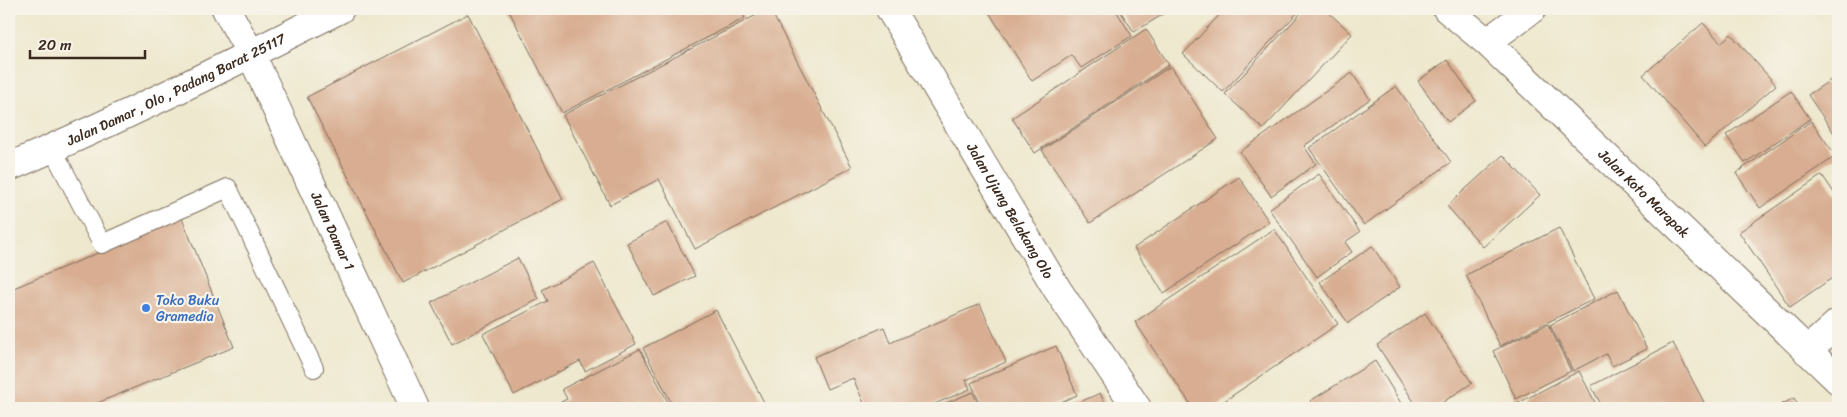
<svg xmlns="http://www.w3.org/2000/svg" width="1847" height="417" viewBox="0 0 1847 417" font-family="Sriracha,sans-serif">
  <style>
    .building { fill: #d8ad91 }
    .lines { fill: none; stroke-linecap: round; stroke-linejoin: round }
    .service-casing { stroke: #7a6c5c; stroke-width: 20 }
    .minor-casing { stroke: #7a6c5c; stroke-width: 30 }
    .tertiary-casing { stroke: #7a6c5c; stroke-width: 30 }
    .primary-casing { stroke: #7a6c5c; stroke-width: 30 }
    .service { stroke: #fff; stroke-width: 18 }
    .minor { stroke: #fff; stroke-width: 28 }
    .tertiary { stroke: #fff; stroke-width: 28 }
    .primary { stroke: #fff; stroke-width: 28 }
    .shop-dot { fill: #3f7fe0; stroke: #f7f3e8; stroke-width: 2 }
    .labels { text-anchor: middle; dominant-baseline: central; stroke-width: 4.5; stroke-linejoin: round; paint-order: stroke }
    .street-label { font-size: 14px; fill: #3b2a1e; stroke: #f7f3e8 }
    .shop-label { font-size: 14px; fill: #366cbe; stroke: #f7f3e8; text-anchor: start }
  </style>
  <rect width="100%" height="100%" fill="#f7f3e8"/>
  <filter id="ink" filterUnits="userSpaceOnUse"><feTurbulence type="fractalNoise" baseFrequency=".02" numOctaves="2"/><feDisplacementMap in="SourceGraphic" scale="10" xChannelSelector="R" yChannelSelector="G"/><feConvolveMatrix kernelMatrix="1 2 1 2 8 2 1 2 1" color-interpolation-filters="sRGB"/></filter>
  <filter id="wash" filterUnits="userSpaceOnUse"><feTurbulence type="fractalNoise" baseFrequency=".0096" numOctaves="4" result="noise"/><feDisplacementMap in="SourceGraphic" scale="20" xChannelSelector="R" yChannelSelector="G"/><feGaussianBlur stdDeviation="1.12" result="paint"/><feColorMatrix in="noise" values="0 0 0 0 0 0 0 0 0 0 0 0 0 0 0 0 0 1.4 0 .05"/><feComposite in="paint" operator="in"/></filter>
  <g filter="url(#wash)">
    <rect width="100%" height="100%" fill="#eee8ce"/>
    <g id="blocks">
      <!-- building -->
      <g class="building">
        <polygon points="508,9 740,9 745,18 562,113"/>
        <polygon points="768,9 770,9 852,167 695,249 659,179 610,205 563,115"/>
        <polygon points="987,9 1115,9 1132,36 1081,68 1072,55 1032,81"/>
        <polygon points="1119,9 1172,9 1134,32"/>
        <polygon points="1225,9 1301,9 1223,92 1183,54"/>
        <polygon points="1305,9 1325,9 1352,34 1263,129 1225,94"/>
        <polygon points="468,14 563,199 403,283 307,97"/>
        <polygon points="1703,23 1721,43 1731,34 1776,85 1705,147 1643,75"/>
        <polygon points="1146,29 1169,65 1035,153 1012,118"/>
        <polygon points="1447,60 1476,101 1448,122 1418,81"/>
        <polygon points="1171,66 1218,139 1090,223 1042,150"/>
        <polygon points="1352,73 1370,99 1304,146 1316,164 1271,196 1240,152"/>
        <polygon points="1838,75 1838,139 1808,95"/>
        <polygon points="1396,86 1451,162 1364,225 1309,148"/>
        <polygon points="1791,91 1810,119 1745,163 1726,135"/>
        <polygon points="1811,121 1836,156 1760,208 1736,173"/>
        <polygon points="1503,155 1540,195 1483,247 1447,206"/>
        <polygon points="1319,174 1360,232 1345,242 1352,252 1317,277 1269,209"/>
        <polygon points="1822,175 1835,194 1838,192 1838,274 1790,307 1739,232"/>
        <polygon points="1239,177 1269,222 1164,293 1134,248"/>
        <polygon points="182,218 234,347 85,408 9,408 9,290"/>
        <polygon points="667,222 695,276 654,296 627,243"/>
        <polygon points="1559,228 1594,299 1500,346 1466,275"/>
        <polygon points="1274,229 1338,324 1214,408 1193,408 1135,322"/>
        <polygon points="1372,246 1400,287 1348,323 1320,282"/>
        <polygon points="518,258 539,299 452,344 431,303"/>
        <polygon points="594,263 636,344 585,371 580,361 514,395 483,334 548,301 542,290"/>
        <polygon points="1618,290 1647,349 1612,366 1606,354 1573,371 1550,325"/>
        <polygon points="980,304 1006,362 966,380 970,389 925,408 866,408 853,378 827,389 814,357 884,327 890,343"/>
        <polygon points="716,310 767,408 674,408 643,348"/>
        <polygon points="1425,313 1472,383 1434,408 1418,408 1377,345"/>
        <polygon points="1548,324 1571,371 1516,399 1493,351"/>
        <polygon points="1673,343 1707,408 1603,408 1591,386"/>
        <polygon points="1056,346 1077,395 1047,408 982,408 971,383"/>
        <polygon points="640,349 671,408 549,408 567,399 562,389"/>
        <polygon points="1375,361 1404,408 1314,408 1310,401"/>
        <polygon points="1579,371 1598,408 1509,408"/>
        <polygon points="973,392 980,408 934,408"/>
        <polygon points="1100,393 1107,408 1067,408"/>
        <polygon points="1794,398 1800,408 1775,408"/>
      </g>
    </g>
  </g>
  <g filter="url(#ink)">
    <use href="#blocks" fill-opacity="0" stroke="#7a6c5c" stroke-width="1"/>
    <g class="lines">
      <!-- service casing -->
      <g class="service-casing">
        <polyline id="service" points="52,148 102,244 228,188 314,368"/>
      </g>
      <!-- minor casing -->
      <g class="minor-casing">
        <g id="minor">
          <polyline points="226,9 251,54"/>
          <polyline points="1487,42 1532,9"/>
          <polyline points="1807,351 1838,323"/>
        </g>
      </g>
      <!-- tertiary casing -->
      <g class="tertiary-casing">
        <g id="tertiary">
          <path id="s1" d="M890,9L1057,289L1137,408"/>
          <path id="s2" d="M1447,9L1487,42L1838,380"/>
          <path id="s3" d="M251,54L415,408"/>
        </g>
      </g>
      <!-- primary casing -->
      <g class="primary-casing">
        <g id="primary">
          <path id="s4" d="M9,167C121,119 231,64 340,9"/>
        </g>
      </g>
      <!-- service -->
      <use href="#service" class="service"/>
      <!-- minor -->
      <use href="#minor" class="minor"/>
      <!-- tertiary -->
      <use href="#tertiary" class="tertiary"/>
      <!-- primary -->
      <use href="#primary" class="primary"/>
    </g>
  </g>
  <!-- markers -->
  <circle class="shop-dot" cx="146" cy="308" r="5"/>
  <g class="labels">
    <!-- street labels -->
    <g class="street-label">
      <text stroke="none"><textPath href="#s4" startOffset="184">Jalan Damar , Olo , Padang Barat 25117</textPath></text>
      <text stroke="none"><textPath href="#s2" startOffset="270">Jalan Koto Marapak</textPath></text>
      <text stroke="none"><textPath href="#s1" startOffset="235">Jalan Ujung Belakang Olo</textPath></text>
      <text stroke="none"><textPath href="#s3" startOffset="195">Jalan Damar 1</textPath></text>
    </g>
    <!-- shop labels -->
    <g class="shop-label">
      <text x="156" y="300">Toko Buku<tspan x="156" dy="16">Gramedia</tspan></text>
    </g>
  </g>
  <!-- margin -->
  <rect width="1847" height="417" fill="none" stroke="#f7f3e8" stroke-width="30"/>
  <!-- scale -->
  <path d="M30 50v8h115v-8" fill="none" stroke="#3b2a1e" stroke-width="2.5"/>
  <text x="38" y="50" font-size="15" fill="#3b2a1e" stroke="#f7f3e8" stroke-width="4" paint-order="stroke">20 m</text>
</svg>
